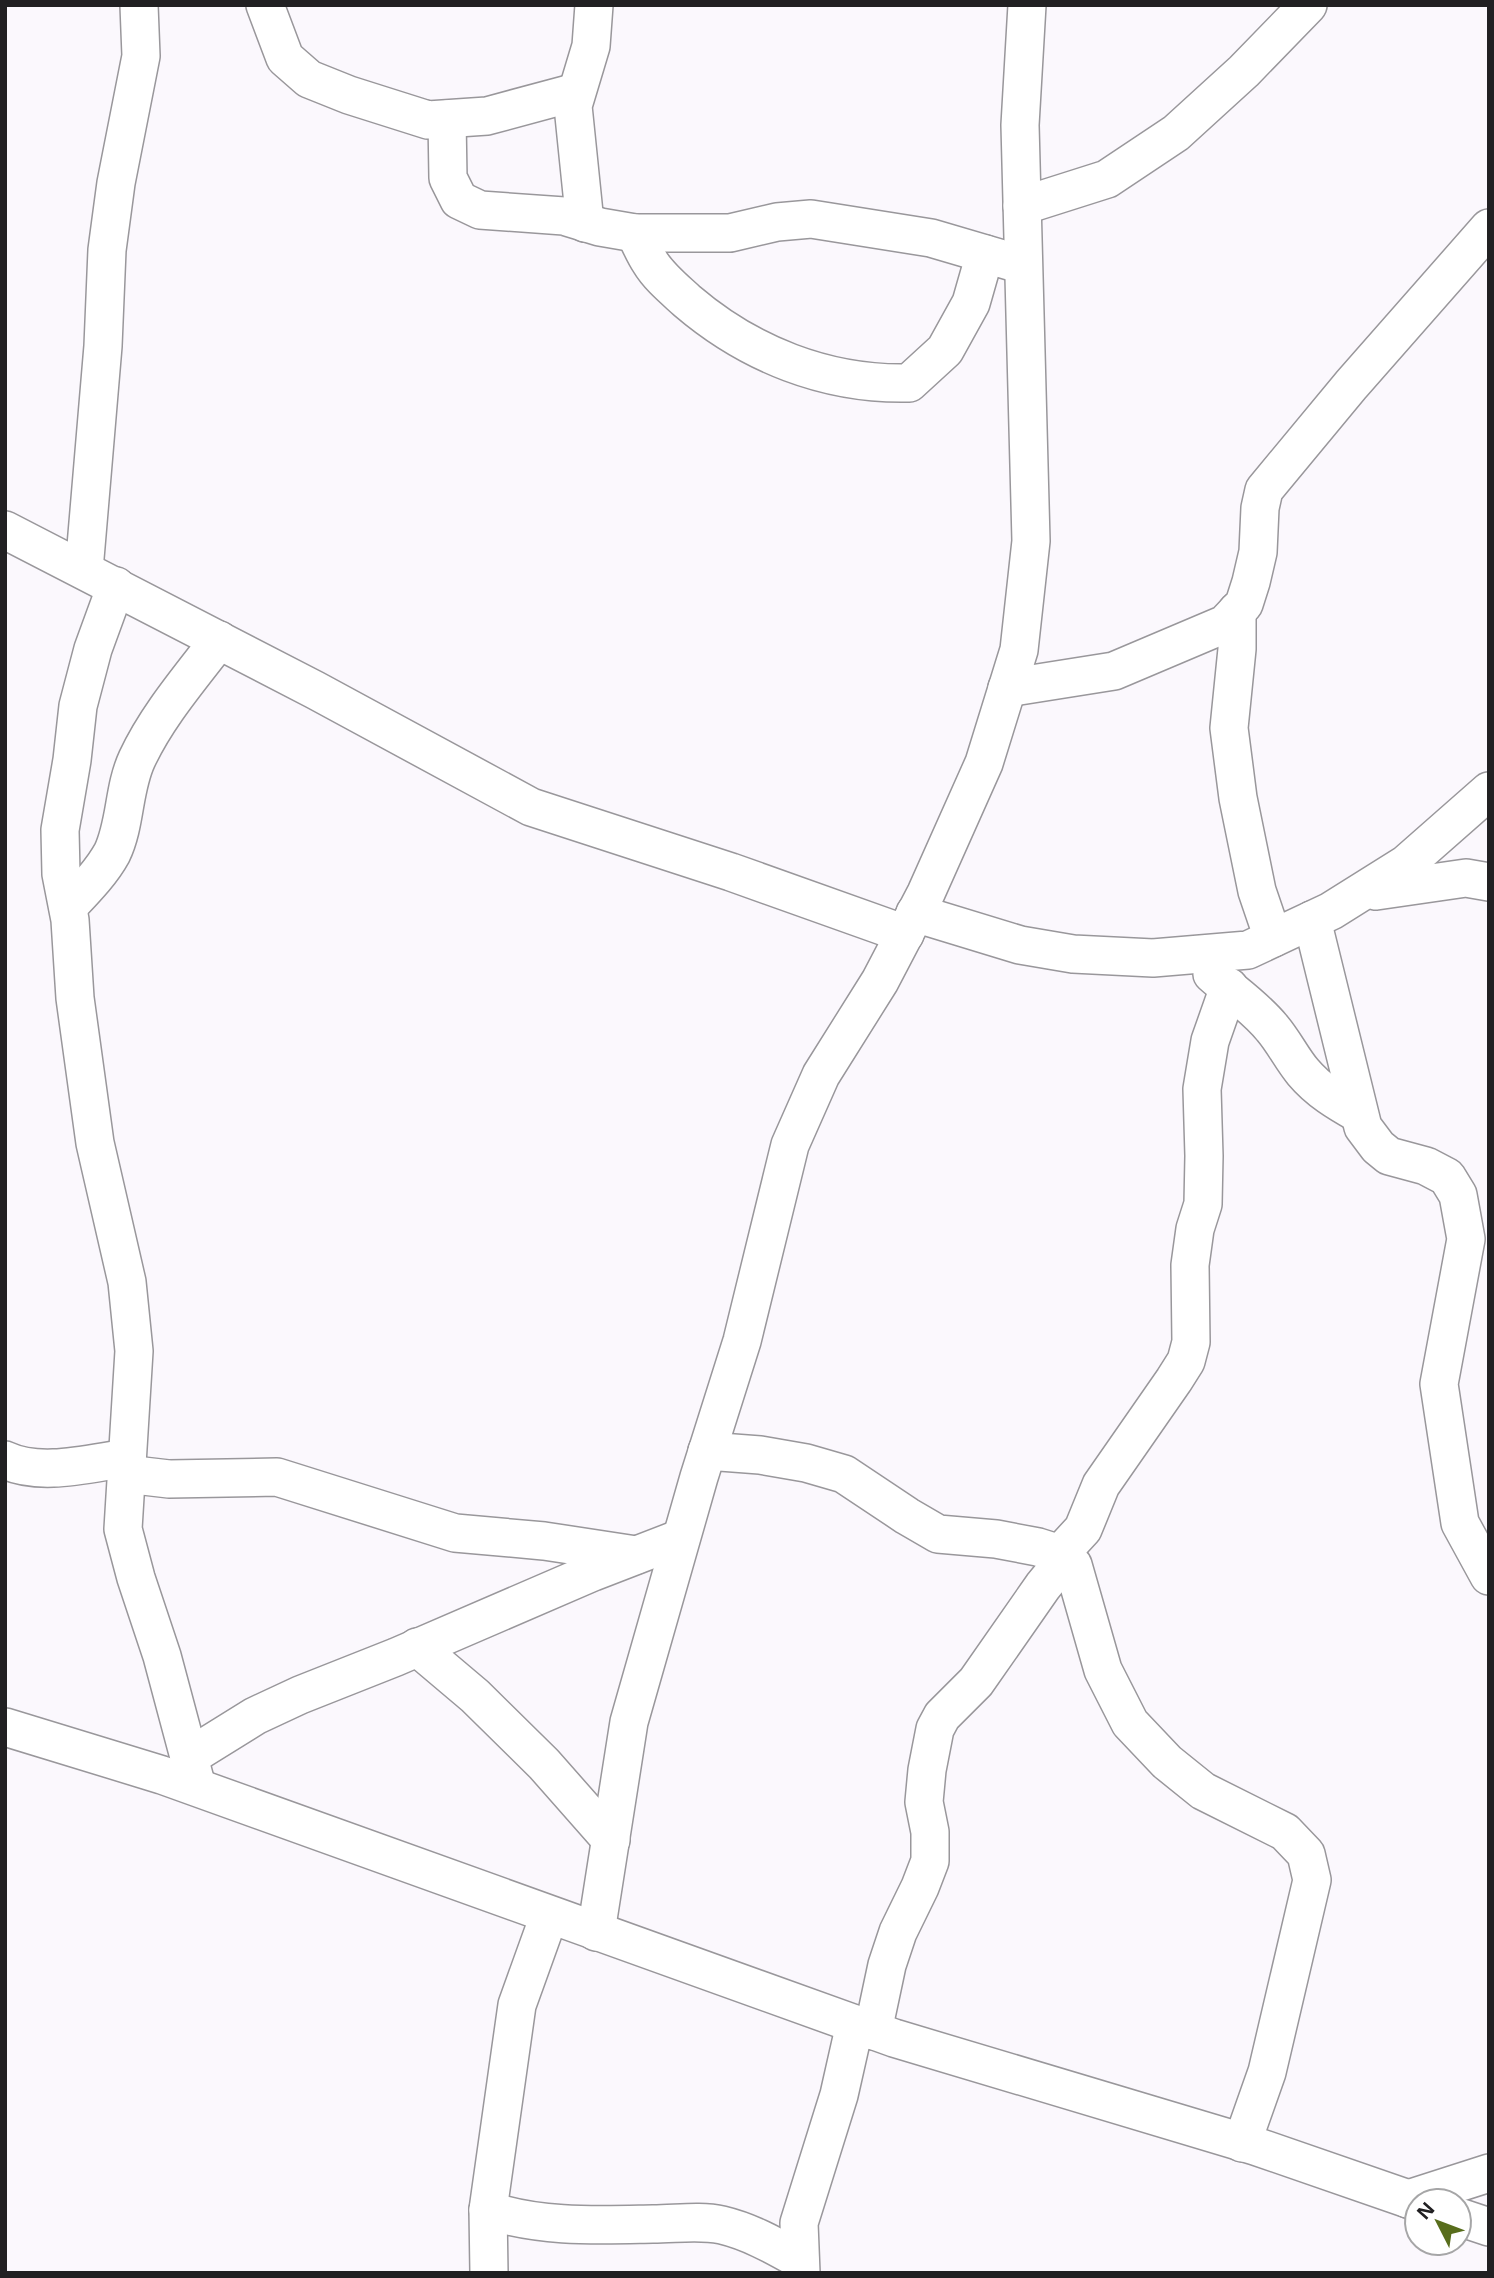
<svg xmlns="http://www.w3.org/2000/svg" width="1494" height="2278" viewBox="0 0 1494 2278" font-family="'Noto Sans',sans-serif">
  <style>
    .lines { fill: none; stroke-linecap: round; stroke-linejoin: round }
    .street-casing { stroke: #99979b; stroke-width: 40 }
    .street { stroke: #fff; stroke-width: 37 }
  </style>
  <rect width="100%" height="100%" fill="#fbf8fd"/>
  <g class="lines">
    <!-- street casing -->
    <g class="street-casing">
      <g id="street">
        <polyline points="265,5 285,58 309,79 349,95 428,120 487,116 576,92"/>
        <polyline points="447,119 448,178 459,200 480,210 564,216 600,227 635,233 730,233 777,222 811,219 931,238 1023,265"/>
        <polyline points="1022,206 1107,179 1176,133 1244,71 1308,5"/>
        <polyline points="585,223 573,106 591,46 594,5"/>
        <path d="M635,233C640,243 644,253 650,262C659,277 674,289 687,301C749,354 826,385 909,383L945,350L971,303L985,254"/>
        <polyline points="5,530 315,690 531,807 731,872 905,934"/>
        <polyline points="84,570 103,346 107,250 116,183 141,56 139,5"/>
        <polyline points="116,586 93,649 78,706 72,760 60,830 61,874 70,920 75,998 95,1143 127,1282 134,1351 123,1529 136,1578 162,1656 197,1787"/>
        <polyline points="1237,611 1237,649 1229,728 1238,798 1257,891 1273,938"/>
        <polyline points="1007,688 1114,671 1225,624 1244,604 1251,582 1258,552 1260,508 1264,490 1351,385 1489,228"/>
        <polyline points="1376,891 1466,878 1489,882"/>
        <path d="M68,907C84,890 101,873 112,853C126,824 123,789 137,759C157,716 190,678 219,640"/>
        <polyline points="915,913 1020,945 1073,954 1153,958 1248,950 1331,911 1406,864 1489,791"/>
        <polyline points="1312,920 1363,1127 1378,1147 1389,1156 1426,1166 1447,1177 1458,1195 1466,1239 1439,1384 1460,1523 1489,1576"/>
        <path d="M1212,974C1232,992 1255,1007 1272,1028C1284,1042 1292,1059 1303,1072C1319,1091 1338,1102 1359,1114"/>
        <polyline points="707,1451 760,1455 806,1463 844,1474 907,1516 938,1534 996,1539 1038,1547 1060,1554 1073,1565 1103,1670 1130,1723 1167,1762 1203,1791 1285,1832 1306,1854 1312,1880 1267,2072 1242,2143"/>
        <path d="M5,1460C41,1477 90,1463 127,1458"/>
        <polyline points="126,1474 169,1479 277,1477 455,1533 544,1541 636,1555"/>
        <polyline points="1060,1554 1083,1529 1101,1485 1174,1380 1186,1361 1191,1342 1190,1265 1195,1229 1203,1204 1204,1156 1202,1089 1210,1041 1229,987"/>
        <polyline points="417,1647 475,1696 544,1764 611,1840"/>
        <polyline points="5,1727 162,1775 894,2038 1255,2146 1417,2202"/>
        <polyline points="189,1757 255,1716 300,1695 396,1657 593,1572 681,1538"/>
        <polyline points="596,1932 629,1722 699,1477 742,1341 790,1145 821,1075 880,981 926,893 984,763 1019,650 1031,541 1020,125 1027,5"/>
        <polyline points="873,2031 887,1965 898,1932 920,1887 930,1861 930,1832 924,1802 927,1770 935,1729 942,1716 976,1682 1043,1586 1066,1558"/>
        <polyline points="1408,2199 1489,2173"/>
        <path d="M488,2210C540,2228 599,2225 653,2224C676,2224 700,2220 722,2225C751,2232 775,2246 800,2260"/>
        <polyline points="1459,2217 1489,2227"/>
        <polyline points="489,2273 488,2210 517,2005 549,1916"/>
        <polyline points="801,2273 799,2223 839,2095 855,2024"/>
      </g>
    </g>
    <!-- street -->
    <use href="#street" class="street"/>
  </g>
  <!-- border -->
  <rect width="1494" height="2278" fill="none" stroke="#212022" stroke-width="14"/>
  <!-- north arrow -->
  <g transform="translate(1438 2222) rotate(312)"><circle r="33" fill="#ffffff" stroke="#a6a6a7" stroke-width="2"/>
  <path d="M0-5L12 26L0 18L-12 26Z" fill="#586d1c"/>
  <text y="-10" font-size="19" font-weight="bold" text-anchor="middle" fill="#212022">N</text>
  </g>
</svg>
